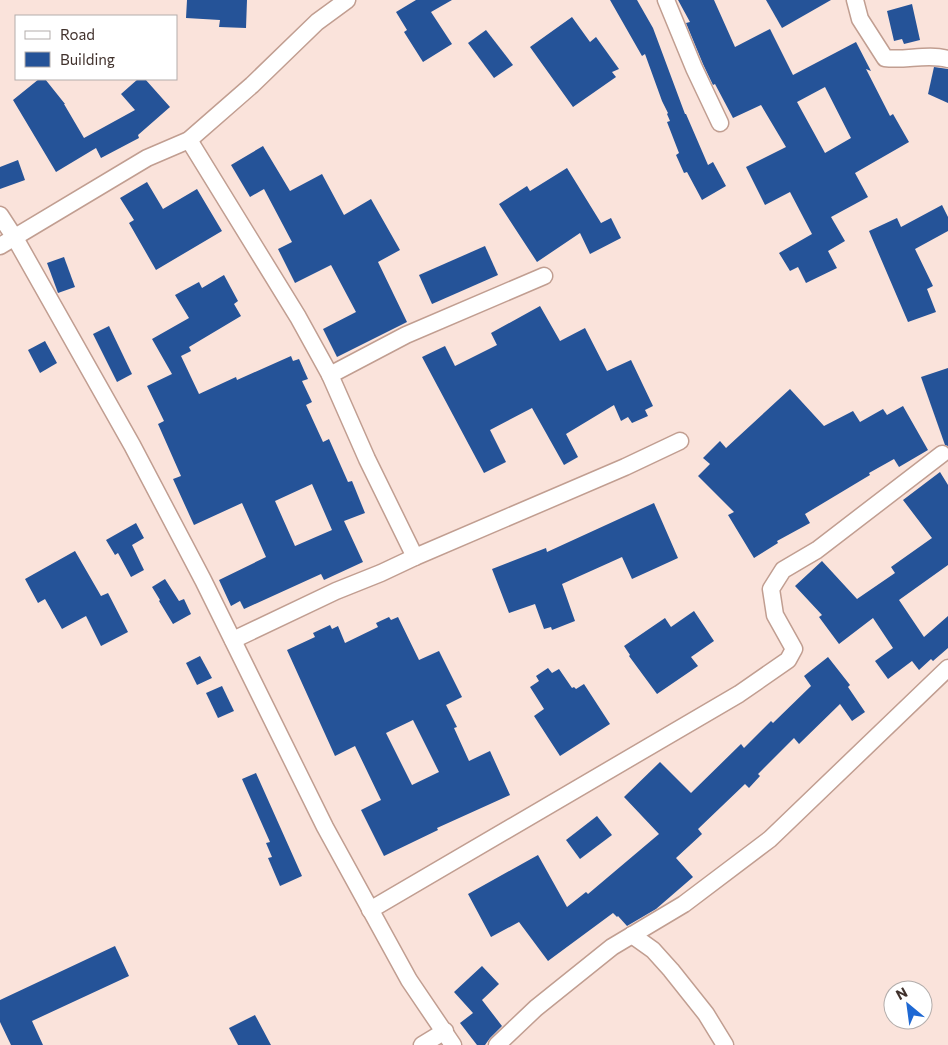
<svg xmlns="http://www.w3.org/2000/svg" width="948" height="1045" viewBox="0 0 948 1045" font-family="Commissioner,sans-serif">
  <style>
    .building { fill: #255398; fill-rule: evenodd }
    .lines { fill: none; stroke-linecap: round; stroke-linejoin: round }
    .street-casing { stroke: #c19e91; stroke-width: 19 }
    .street { stroke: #fff; stroke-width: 16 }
  </style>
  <rect width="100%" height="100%" fill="#fae3db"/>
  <!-- building -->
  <g class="building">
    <polygon points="187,0 247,0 246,28 219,27 220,20 186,18"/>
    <polygon points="416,0 452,0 431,12 452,44 423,62 404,32 407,30 396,12"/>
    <polygon points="610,0 637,0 653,28 685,114 686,114 708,165 713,162 726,186 702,200 687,172 684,173 676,155 679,153 667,122 670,121 667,114 668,113 662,101 645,54 642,56"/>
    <path d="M678,0H714L735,47L770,29L793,75L856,42L871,71L866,69L890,116L893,114L909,142L855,173L868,197L831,217L845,241L828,251L837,268L806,283L798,267L790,271L779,253L812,234L790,192L765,205L746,167L786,147L761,105L733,118L715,84L713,85L703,64L686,23L690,22ZM825,87L851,138L825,153L797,102Z"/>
    <polygon points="766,0 831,0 782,28"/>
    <polygon points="912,4 920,40 904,44 902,39 894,41 887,11"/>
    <polygon points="572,17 590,42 596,37 619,69 612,72 616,77 573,107 530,47"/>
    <polygon points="486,30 513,65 494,78 468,43"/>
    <polygon points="934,67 948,69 948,103 928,94"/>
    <polygon points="39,79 45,79 65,104 64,104 84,138 135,110 121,94 138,79 145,79 170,107 138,135 139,138 101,158 96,148 56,172 13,100"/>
    <polygon points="263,146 290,191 322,174 344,215 371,199 400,250 378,262 407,322 337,357 323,329 356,312 331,265 295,283 278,249 292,242 264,189 250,197 231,165"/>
    <polygon points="18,160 25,180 0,189 0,167"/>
    <polygon points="567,168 601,223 611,218 621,238 590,254 580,233 537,262 499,204 527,186 530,191"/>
    <polygon points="147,182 163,209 197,189 222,231 156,270 129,223 134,220 120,198"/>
    <polygon points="942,205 948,217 948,231 915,249 933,286 927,289 936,312 908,322 869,231 897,218 901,227"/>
    <polygon points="485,246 498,275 432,304 419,275"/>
    <polygon points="64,257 75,287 58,293 47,263"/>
    <path d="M224,275L238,301L234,304L241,316L189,347L191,351L181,356L199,394L236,377L237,380L291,356L293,361L299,359L308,379L302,381L312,402L306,405L323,442L329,439L348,482L352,481L365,513L344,521L363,562L324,580L321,574L244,609L240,601L231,606L219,580L266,557L242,503L194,525L173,479L181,476L158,424L164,421L147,386L172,374L152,339L189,318L175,295L199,282L202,288ZM312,484L332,530L295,546L275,501Z"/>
    <polygon points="540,306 560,341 585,328 607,371 631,360 653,406 645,410 648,416 632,423 628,417 621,421 614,405 566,434 578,457 564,465 532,408 490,430 506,462 484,473 422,357 445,346 455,366 497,345 491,333"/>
    <polygon points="109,326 132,374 117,382 93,334"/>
    <polygon points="45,341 57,363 40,373 28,350"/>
    <polygon points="948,368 948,446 945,445 921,377"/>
    <polygon points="790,389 824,426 853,411 860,422 883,409 887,415 903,406 928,450 899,467 894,459 869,473 870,475 805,514 810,523 777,541 778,543 754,558 728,515 734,512 698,476 710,464 703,458 720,441 726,448"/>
    <polygon points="940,472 948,485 948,565 899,600 924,637 948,616 948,648 933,661 931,659 919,670 912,661 888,679 875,661 893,648 873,618 839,644 819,617 822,615 795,586 822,561 857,599 895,573 891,567 932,538 903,500"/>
    <polygon points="654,503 678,558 632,579 622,557 562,584 575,621 552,630 551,627 544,629 535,604 509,613 492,569 546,548 547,552"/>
    <polygon points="136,523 144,538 132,545 144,570 131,577 118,553 115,555 106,540"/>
    <polygon points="75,551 101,596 108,593 128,632 101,646 86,616 62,629 45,599 38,603 25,579"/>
    <polygon points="165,579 179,601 184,599 191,614 173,624 159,601 160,600 152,587"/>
    <polygon points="694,611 714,641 691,657 698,666 657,694 629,656 630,655 624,646 665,618 671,627"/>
    <path d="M389,617L391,620L398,617L419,660L439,651L462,697L446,705L457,727L454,728L469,761L490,751L510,795L437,828L438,830L384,856L361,810L381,800L355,746L335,756L287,650L315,637L313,633L330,625L332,629L338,626L345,643L378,627L376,623ZM413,720L439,772L412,785L386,733Z"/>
    <polygon points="200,656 212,678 197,685 186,663"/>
    <polygon points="828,657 850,685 848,687 865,712 852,721 840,704 799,744 794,738 758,774 760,776 749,788 745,784 698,829 702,834 676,858 693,877 656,909 627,926 618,916 617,917 613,913 548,961 519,922 491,937 468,894 538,855 567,907 586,892 588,894 659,834 624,797 660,762 691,793 741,744 744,748 771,721 773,723 811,686 804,676"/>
    <polygon points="548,668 552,673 559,669 572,688 574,687 576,689 584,684 610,724 560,756 534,716 544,709 530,687 539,681 536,676"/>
    <polygon points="222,686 234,711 218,718 206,693"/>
    <polygon points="256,773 302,876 280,886 268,858 272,857 266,843 270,842 242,779"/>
    <polygon points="597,816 612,835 580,859 566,840"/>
    <polygon points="115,946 129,976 32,1021 43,1045 11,1045 0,1022 0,1000"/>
    <polygon points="482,966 499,984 482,1000 502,1026 490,1038 485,1045 477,1045 460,1023 473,1013 454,992"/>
    <polygon points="255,1015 271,1045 238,1045 229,1028"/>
  </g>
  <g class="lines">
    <!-- street casing -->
    <g class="street-casing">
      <g id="street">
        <polyline points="666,0 694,68 720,123"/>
        <path d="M855,0L860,19L885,58C905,61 928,53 948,59"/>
        <polyline points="189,140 298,317 330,375 367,459 415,557 381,573 336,591 233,640"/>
        <polyline points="0,215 15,238 132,445 203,580 325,827 409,980 453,1045"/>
        <polyline points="0,246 147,158 189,140 252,85 317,22 347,0"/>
        <polyline points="330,375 406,335 544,276"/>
        <polyline points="415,557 625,467 680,441"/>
        <polyline points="370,910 739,694 788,660 794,649 775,615 771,589 783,570 817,550 942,454"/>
        <polyline points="632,935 653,950 671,970 706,1014 725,1045"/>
        <polyline points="422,1045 445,1031"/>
        <polyline points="497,1045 536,1008 612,947 684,904 770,839 948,668"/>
      </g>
    </g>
    <!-- street -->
    <use href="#street" class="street"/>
  </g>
  <!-- legend -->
  <rect x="15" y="15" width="162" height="65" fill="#ffffff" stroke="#b3adab"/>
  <rect x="25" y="31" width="25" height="8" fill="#ffffff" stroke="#b3adab"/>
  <text x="60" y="40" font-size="15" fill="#40312c">Road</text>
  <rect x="25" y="52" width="25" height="15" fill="#255398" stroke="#b3adab"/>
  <text x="60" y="65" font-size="15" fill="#40312c">Building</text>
  <!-- north arrow -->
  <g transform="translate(908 1005) rotate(331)"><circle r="24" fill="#ffffff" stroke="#b3adab"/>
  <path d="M0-4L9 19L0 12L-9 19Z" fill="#1e68d3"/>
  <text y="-8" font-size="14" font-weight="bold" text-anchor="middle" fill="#40312c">N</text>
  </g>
</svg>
